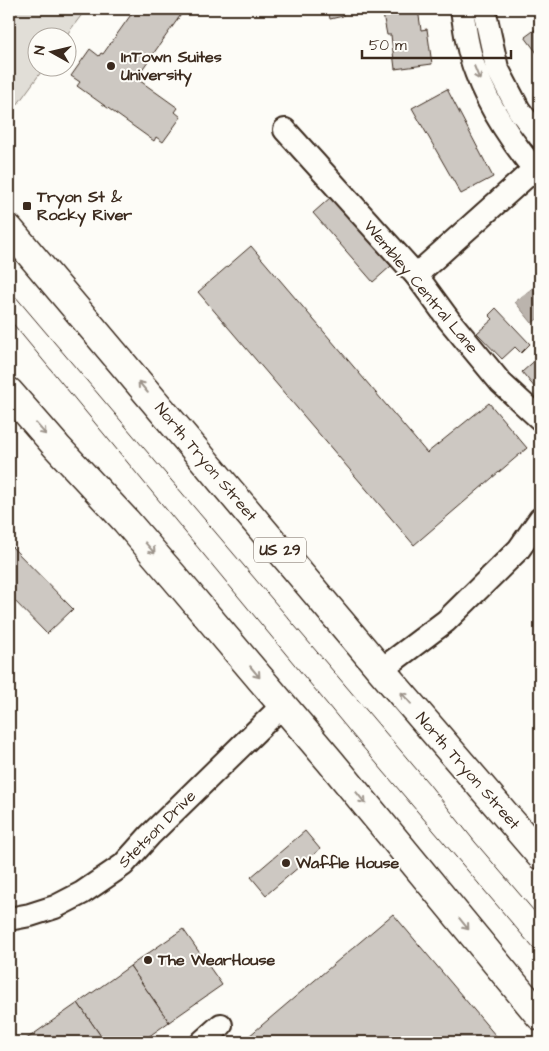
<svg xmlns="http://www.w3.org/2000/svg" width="549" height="1051" viewBox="0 0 549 1051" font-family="'Architects Daughter',sans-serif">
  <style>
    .green { fill: #e1ded7; stroke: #8e847a }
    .water { fill: #bbb4ad; stroke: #887d74 }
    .building { fill: #cdc8c2; stroke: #3b2a1e }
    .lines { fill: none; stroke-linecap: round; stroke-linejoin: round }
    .minor-casing { stroke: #3b2a1e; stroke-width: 26 }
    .major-casing { stroke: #3b2a1e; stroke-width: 31 }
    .minor { stroke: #fdfcf7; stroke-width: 22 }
    .major { stroke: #fdfcf7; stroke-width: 28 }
    .tram { stroke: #3b2a1e; stroke-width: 1 }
    .oneway { stroke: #9c938a }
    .poi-dot { fill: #3b2a1e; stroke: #fdfcf7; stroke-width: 2 }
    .labels { text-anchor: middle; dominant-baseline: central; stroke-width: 4; stroke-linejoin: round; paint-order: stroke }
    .shield { fill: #fdfcf7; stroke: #75695f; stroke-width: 1 }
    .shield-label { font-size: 15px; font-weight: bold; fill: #3b2a1e }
    .poi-label { font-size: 16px; font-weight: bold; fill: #3b2a1e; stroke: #fdfcf7; text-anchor: start }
    .street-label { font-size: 16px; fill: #3b2a1e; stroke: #fdfcf7 }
  </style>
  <rect width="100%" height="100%" fill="#fdfcf7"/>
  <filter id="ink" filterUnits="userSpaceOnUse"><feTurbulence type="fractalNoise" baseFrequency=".02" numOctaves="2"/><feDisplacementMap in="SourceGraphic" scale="10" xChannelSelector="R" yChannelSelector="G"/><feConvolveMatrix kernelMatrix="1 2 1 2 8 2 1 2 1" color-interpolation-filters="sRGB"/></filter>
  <g filter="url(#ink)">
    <!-- green -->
    <polygon class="green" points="9,9 86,9 65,37 38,38 38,68 44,68 17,105 9,95"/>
    <!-- water -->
    <polygon class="water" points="540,282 540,317 532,323 515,302"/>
    <!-- building -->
    <g class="building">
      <polygon points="135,9 185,9 136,78 178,108 175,112 181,117 163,142 156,137 154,141 77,86 80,82 71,76 90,49 99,56 101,53 103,54"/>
      <polygon points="328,9 342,9 343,16 330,19"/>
      <polygon points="382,9 418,9 421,30 427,29 432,64 395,69 391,35 387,35"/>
      <polygon points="540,26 540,57 525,37"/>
      <polygon points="447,89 493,177 461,194 412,108"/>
      <polygon points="331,197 391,266 373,282 313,213"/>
      <polygon points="251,246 427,453 489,403 527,448 414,545 198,292"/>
      <polygon points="496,308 530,344 521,353 515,347 502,359 477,333 493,319 489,315"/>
      <polygon points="540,356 540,394 522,372"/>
      <polygon points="9,544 73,609 47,634 9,595"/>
      <polygon points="305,831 320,849 266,895 251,877"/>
      <polygon points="393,914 501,1042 242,1042"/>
      <polygon points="183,929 222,985 169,1022 130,966"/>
      <polygon points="130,966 169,1022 141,1042 105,1042 78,1003"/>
      <polygon points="78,1003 105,1042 27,1042 25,1040"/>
    </g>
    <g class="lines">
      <!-- minor casing -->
      <g class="minor-casing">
        <g id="minor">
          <path d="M462,9C465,30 468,52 476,72C489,108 515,147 540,176"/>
          <polyline points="484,9 497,68 519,110 540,137"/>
          <polyline points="285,130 416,275 449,320 501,383 540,419"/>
          <polyline points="416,275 540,164"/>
          <polyline points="381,670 446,621 519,549 540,519"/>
          <polyline points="9,919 30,915 55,907 82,893 123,865 150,835 283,705"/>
          <polyline points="202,1042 221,1025"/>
        </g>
      </g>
      <!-- major casing -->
      <g class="major-casing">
        <g id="major">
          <polyline points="9,229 381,670 540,855"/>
          <polyline points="9,392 57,447 126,521 175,578 330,761 540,1016"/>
        </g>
      </g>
      <!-- minor -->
      <use href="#minor" class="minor"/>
      <!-- major -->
      <use href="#major" class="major"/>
      <!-- tram -->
      <g class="tram">
        <polyline points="9,289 429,784 475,842 540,918"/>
        <polyline points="9,319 361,745 540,956"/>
      </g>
    </g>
    <!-- one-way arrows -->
    <defs><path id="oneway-shaft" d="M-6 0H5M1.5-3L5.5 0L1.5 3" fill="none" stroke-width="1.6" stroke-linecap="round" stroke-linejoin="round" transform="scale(1.25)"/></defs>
    <g class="oneway">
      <use href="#oneway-shaft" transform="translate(477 73) rotate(68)"/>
      <use href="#oneway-shaft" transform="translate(143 387) rotate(-130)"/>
      <use href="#oneway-shaft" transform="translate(41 429) rotate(49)"/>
      <use href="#oneway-shaft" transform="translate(150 548) rotate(49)"/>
      <use href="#oneway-shaft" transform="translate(255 672) rotate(50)"/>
      <use href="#oneway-shaft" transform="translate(406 698) rotate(-131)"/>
      <use href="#oneway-shaft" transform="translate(361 798) rotate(51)"/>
      <use href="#oneway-shaft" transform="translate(464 924) rotate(51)"/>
    </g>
  </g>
  <!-- markers -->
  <g class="poi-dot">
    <circle cx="111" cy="66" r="5"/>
    <rect x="22" y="201" width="10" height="10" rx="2.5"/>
    <circle cx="286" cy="863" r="5"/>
    <circle cx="148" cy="960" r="5"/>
  </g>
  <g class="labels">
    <!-- shield labels -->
    <rect class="shield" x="254" y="537.5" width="52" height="25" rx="4"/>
    <g class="shield-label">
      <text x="280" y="550">US 29</text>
    </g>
    <!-- poi labels -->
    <g class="poi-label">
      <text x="121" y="57">InTown Suites<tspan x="121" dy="18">University</tspan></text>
      <text x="37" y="197">Tryon St &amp;<tspan x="37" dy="18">Rocky River</tspan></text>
      <text x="296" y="863">Waffle House</text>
      <text x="158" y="960">The WearHouse</text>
    </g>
    <!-- street labels -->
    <g class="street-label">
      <text transform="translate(421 287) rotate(50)">Wembley Central Lane</text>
      <text transform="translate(206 462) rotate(50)">North Tryon Street</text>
      <text transform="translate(468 771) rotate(49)">North Tryon Street</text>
      <text transform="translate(157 829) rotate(-45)">Stetson Drive</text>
    </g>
  </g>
  <!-- margin -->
  <rect width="549" height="1051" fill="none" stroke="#fdfcf7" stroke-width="30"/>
  <rect x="15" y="15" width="519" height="1021" fill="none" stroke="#3b2a1e" stroke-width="2" filter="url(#ink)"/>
  <!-- north arrow -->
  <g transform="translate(52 52) rotate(278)"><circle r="24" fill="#fdfcf7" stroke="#afa8a0"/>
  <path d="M0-4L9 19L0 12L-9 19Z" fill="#3b2a1e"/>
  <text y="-8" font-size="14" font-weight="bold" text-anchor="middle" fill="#3b2a1e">N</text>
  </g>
  <!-- scale -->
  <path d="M362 50v8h149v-8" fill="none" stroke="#3b2a1e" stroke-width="2.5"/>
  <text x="369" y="50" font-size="15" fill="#3b2a1e" stroke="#fdfcf7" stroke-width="4" paint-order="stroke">50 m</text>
</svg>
